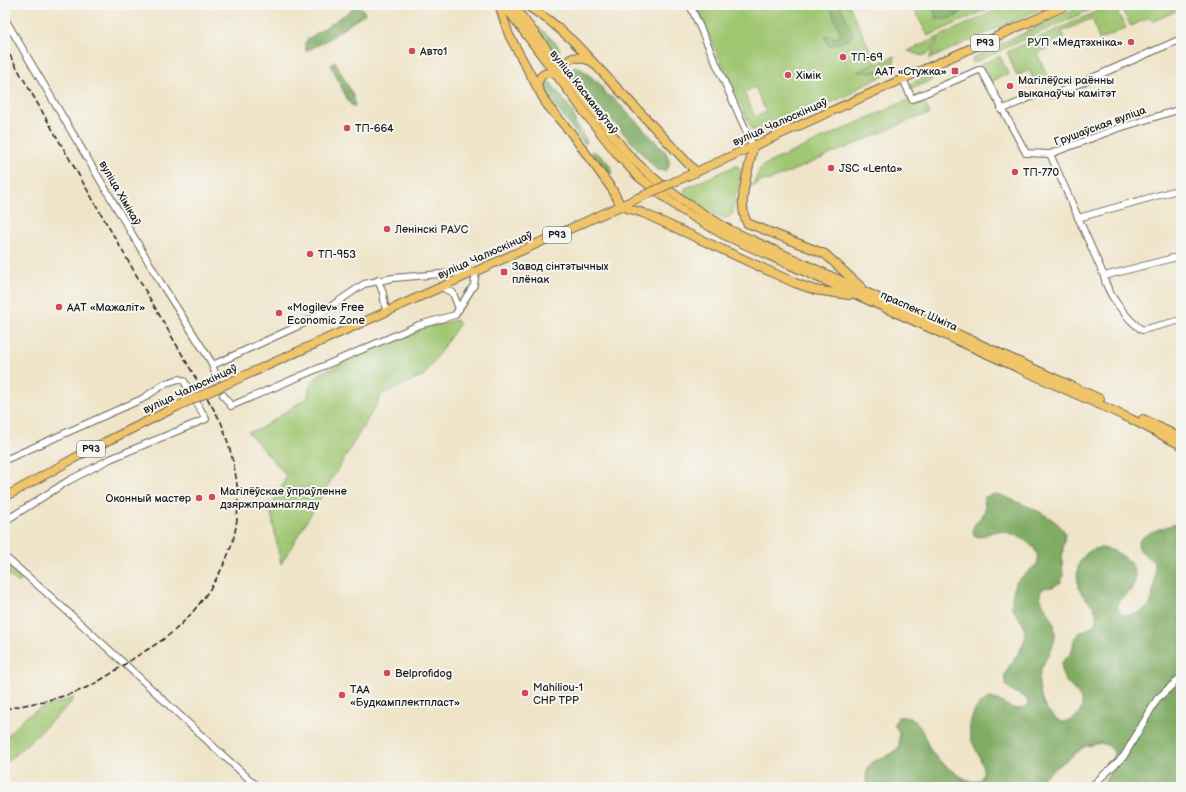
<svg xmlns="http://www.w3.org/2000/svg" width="1186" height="792" viewBox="0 0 1186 792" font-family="'Balsamiq Sans',sans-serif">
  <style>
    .green { fill: #9fc671; stroke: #5e7146; fill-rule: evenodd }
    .forest { fill: #7fab63; stroke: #4e6440 }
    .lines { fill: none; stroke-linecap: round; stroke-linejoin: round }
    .minor-casing { stroke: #666258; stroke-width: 8 }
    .major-casing { stroke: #666258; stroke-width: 10 }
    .minor { stroke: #fff; stroke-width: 6 }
    .major { stroke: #f0c469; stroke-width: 8 }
    .rail { stroke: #1c1c1c; stroke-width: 1.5; stroke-dasharray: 6 3; stroke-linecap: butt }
    .major-bridge-casing { stroke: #666258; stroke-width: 10; stroke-linecap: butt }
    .major-bridge { stroke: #f0c469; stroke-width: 8 }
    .poi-dot { fill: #d1495b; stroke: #f6f6f2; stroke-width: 1.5 }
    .labels { text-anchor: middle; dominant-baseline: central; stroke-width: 4; stroke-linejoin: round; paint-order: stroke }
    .shield { fill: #f6f6f2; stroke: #5d5d5c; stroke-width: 1 }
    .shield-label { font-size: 10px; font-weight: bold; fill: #1c1c1c }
    .poi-label { font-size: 11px; fill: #1c1c1c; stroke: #f6f6f2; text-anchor: start }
    .street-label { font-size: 11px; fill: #1c1c1c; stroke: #f6f6f2 }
  </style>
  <rect width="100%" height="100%" fill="#f6f6f2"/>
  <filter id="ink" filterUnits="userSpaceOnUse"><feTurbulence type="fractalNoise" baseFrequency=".025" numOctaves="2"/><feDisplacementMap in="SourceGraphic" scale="8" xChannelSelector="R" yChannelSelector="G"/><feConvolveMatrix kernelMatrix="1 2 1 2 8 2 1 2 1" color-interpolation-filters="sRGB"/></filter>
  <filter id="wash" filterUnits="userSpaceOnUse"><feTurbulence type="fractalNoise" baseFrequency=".012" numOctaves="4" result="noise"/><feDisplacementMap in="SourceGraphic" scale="16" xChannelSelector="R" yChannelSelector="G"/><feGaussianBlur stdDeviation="0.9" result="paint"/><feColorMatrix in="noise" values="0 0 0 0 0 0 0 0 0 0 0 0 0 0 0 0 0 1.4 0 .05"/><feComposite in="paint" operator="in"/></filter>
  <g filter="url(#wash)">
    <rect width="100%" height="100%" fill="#efe4c8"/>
    <!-- green -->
    <g class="green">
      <path d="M695,5H849L876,63L857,72H885L886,75L861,86L849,95L754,134ZM755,87L766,112L755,117L744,92Z"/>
      <polygon points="912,5 997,5 928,36"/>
      <polygon points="1008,5 1049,5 929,59 940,36"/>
      <polygon points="1085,5 1101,5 1001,50 998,45"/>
      <polygon points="1111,5 1114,5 1126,28 1099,40 1093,20 1090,19 1062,32 1064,37 1051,43 1052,47 1037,53 1050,82 1044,79 1036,83 1029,70 1017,76 1007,52"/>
      <polygon points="1119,5 1172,5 1176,11 1154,21 1148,18 1131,26"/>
      <polygon points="938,37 930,52 922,56 908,51"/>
      <polygon points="997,45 1000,51 973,63 972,59"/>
      <polygon points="895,56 893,66 887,71 860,71"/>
      <polygon points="1000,56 1008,74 991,82 981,64"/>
      <polygon points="930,75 932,80 912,89 910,84"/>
      <polygon points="921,94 930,114 915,118 771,180 761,181 752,187 760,169 766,164"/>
      <path d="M735,166L739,167L741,173L733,212C731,215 730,217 726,218C718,220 690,202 685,195V189L688,187Z"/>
      <polygon points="456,320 460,323 424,375 383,394 380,393 381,397 281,564 270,508 287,476 248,432 260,429 308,397 309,386 321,373 423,328"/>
      <polygon points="5,563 22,579 19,583 5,573"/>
      <polygon points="74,698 70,704 5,764 5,738 24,718 41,708"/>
    </g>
    <!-- forest -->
    <g class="forest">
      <polygon points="829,5 840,5 853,34 850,39 829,46 827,43 825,37 829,35 835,38 839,37 840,31"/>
      <path d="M933,5H969C960,15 949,22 936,18Z"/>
      <polygon points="356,7 362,8 365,14 324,42 306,51 305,43 308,39"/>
      <polygon points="536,28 540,28 557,44 560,50 557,55 555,56"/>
      <polygon points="335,61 354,97 355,106 352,106 348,101 331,65"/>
      <polygon points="575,66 579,67 599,83 605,93 615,100 665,151 669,159 669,167 664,171 657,170 571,76 571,70"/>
      <polygon points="550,82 573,112 576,125 586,139 587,143 584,144 542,89 544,83"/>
      <path d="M591,151C600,153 609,162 613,172L611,174L607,172L591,154Z"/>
      <path d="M994,494L1001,495C1020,504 1055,514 1065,533L1062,558L1063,576L1061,582L1053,587L1044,588L1040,593C1040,606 1054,613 1055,632C1056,658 1030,664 1042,699C1045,710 1053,717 1062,722C1073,722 1085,712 1081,700C1075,685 1059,685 1062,662C1065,658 1070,656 1072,651C1074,645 1072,639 1078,634C1084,629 1094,629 1096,620C1099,607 1088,603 1082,594C1076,585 1075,566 1083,557C1088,551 1094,548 1101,548C1120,549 1146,569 1131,589C1126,596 1120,597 1117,605L1120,613C1130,618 1143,613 1150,605C1153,594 1157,576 1154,564C1152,557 1146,557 1141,551C1127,535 1172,525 1181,523V787H1101L1110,772L1114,754L1113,750L1107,745L1100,743L1084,747L1030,787H867C862,754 882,764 899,747V733L894,724L898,717C921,714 923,737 931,751C937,760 965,784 976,781C995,776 971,745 970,735C968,721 976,700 991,698C1003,700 1014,715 1028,706L1027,698C976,678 1028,661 1025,631C1024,621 1016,616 1012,607V598L1015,583L1037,564C1043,545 1012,531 997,531C990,532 985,536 979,537L974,535C969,524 983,519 985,510C985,505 984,501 985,497Z"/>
    </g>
  </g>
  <g filter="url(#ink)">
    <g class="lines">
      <!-- minor casing -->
      <g class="minor-casing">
        <g id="minor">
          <polyline points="690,5 753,146"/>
          <polyline points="5,19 161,283 210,360 217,378"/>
          <polyline points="903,79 912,99 981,69 1026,153 1050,154 1116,129 1181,109"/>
          <polyline points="1001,110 1038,94 1053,95 1181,39"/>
          <path d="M1050,154L1104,276C1106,293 1128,320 1142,330L1181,320"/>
          <polyline points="1078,218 1181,189"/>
          <polyline points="1104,276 1181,256"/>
          <polyline points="378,280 383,293 386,311"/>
          <polyline points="441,287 453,293 459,309"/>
          <polyline points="213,365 309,321 364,284 393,278 476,271 474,285 455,315 419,325 231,406 223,395"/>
          <polyline points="5,460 142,399 166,383 179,379 184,381 206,419 110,459 68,481 5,521"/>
          <path d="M5,557C92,630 173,711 258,787"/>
          <polyline points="1091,787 1124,756 1157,699 1181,677"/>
        </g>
      </g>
      <!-- major casing -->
      <g class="major-casing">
        <g id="major">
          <polyline points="499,5 509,35 547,105 571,133 612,189 621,206 643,213 795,283 815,290 849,295"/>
          <polyline points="504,5 589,118 618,155 639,177 680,209 724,235 1131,419 1181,445"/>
          <path d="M513,5L625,151C656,184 691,207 730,230L1100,399"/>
          <polyline points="526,5 550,21 573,41 696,172"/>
          <path d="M562,71C569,54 575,56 591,61"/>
          <path d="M537,88C538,76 545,69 557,75"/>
          <path d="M753,146C750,170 736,200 747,223L825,254L861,287"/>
          <polyline points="676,181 1067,5"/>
          <polyline points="235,380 638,198"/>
          <polyline points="1143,419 1181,438"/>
          <polyline points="5,497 89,450 178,406"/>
        </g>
      </g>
      <!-- minor -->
      <use href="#minor" class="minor"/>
      <!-- major -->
      <use href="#major" class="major"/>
      <!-- rail -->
      <path class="rail" d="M5,47L221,422C233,455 242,490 236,526C231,562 203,605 176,629C162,642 144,651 128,662C112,673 95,685 76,692C53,700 29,704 5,709"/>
      <!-- major-bridge casing -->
      <g class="major-bridge-casing">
        <g id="major-bridge">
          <polyline points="638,198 676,181"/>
          <polyline points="178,406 235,380"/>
        </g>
      </g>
      <!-- major-bridge -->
      <use href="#major-bridge" class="major-bridge"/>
    </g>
  </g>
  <!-- markers -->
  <g class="poi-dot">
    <circle cx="1131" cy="42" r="4"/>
    <circle cx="412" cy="51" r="4"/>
    <circle cx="843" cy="57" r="4"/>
    <rect x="951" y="67" width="8" height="8" rx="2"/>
    <circle cx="788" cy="75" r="4"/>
    <circle cx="1010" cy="86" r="4"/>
    <circle cx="347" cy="128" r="4"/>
    <circle cx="831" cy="168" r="4"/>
    <circle cx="1015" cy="172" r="4"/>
    <circle cx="387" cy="229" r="4"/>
    <circle cx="310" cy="254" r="4"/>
    <rect x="500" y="268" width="8" height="8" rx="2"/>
    <circle cx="59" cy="307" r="4"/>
    <circle cx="279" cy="313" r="4"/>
    <circle cx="212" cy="497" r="4"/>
    <circle cx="199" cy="498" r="4"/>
    <circle cx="387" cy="673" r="4"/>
    <circle cx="525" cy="693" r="4"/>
    <circle cx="342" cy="695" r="4"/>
  </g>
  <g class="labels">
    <!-- shield labels -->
    <g class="shield">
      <rect x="971" y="35" width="28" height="16" rx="3"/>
      <rect x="543" y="227" width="28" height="16" rx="3"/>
      <rect x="77" y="441" width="28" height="16" rx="3"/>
    </g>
    <g class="shield-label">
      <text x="985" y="43">Р93</text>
      <text x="557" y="235">Р93</text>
      <text x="91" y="449">Р93</text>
    </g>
    <!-- poi labels -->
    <g class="poi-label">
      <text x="1123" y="42" text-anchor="end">РУП «Медтэхніка»</text>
      <text x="420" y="51">Авто1</text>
      <text x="851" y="57">ТП-69</text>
      <text x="947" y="71" text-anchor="end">ААТ «Стужка»</text>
      <text x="796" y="75">Хімік</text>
      <text x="1018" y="80">Магілёўскі раённы<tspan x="1018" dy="13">выканаўчы камітэт</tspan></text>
      <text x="355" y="128">ТП-664</text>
      <text x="839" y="168">JSC «Lenta»</text>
      <text x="1023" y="172">ТП-770</text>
      <text x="395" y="229">Ленінскі РАУС</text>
      <text x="318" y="254">ТП-953</text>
      <text x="512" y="266">Завод сінтэтычных<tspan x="512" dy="13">плёнак</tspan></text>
      <text x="67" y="307">ААТ «Мажаліт»</text>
      <text x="287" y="307">«Mogilev» Free<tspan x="287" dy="13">Economic Zone</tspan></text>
      <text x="220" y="491">Магілёўскае ўпраўленне<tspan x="220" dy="13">дзяржпрамнагляду</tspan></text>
      <text x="191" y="498" text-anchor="end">Оконный мастер</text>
      <text x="395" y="673">Belprofidog</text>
      <text x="533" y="687">Mahiliou-1<tspan x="533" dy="13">CHP TPP</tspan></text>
      <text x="350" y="689">ТАА<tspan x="350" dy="13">«Будкамплектпласт»</tspan></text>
    </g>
    <!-- street labels -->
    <g class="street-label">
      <text transform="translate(584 92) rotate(52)">вуліца Касманаўтаў</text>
      <text transform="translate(780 122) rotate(-24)">вуліца Чалюскінцаў</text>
      <text transform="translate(1100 126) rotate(-20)">Грушаўская вуліца</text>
      <text transform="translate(120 193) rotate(60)">вуліца Хімікаў</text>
      <text transform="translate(485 255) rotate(-24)">вуліца Чалюскінцаў</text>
      <text transform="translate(919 311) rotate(24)">праспект Шміта</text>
      <text transform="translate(190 389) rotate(-25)">вуліца Чалюскінцаў</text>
    </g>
  </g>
  <!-- margin -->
  <rect width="1186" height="792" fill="none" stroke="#f6f6f2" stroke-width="20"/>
</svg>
